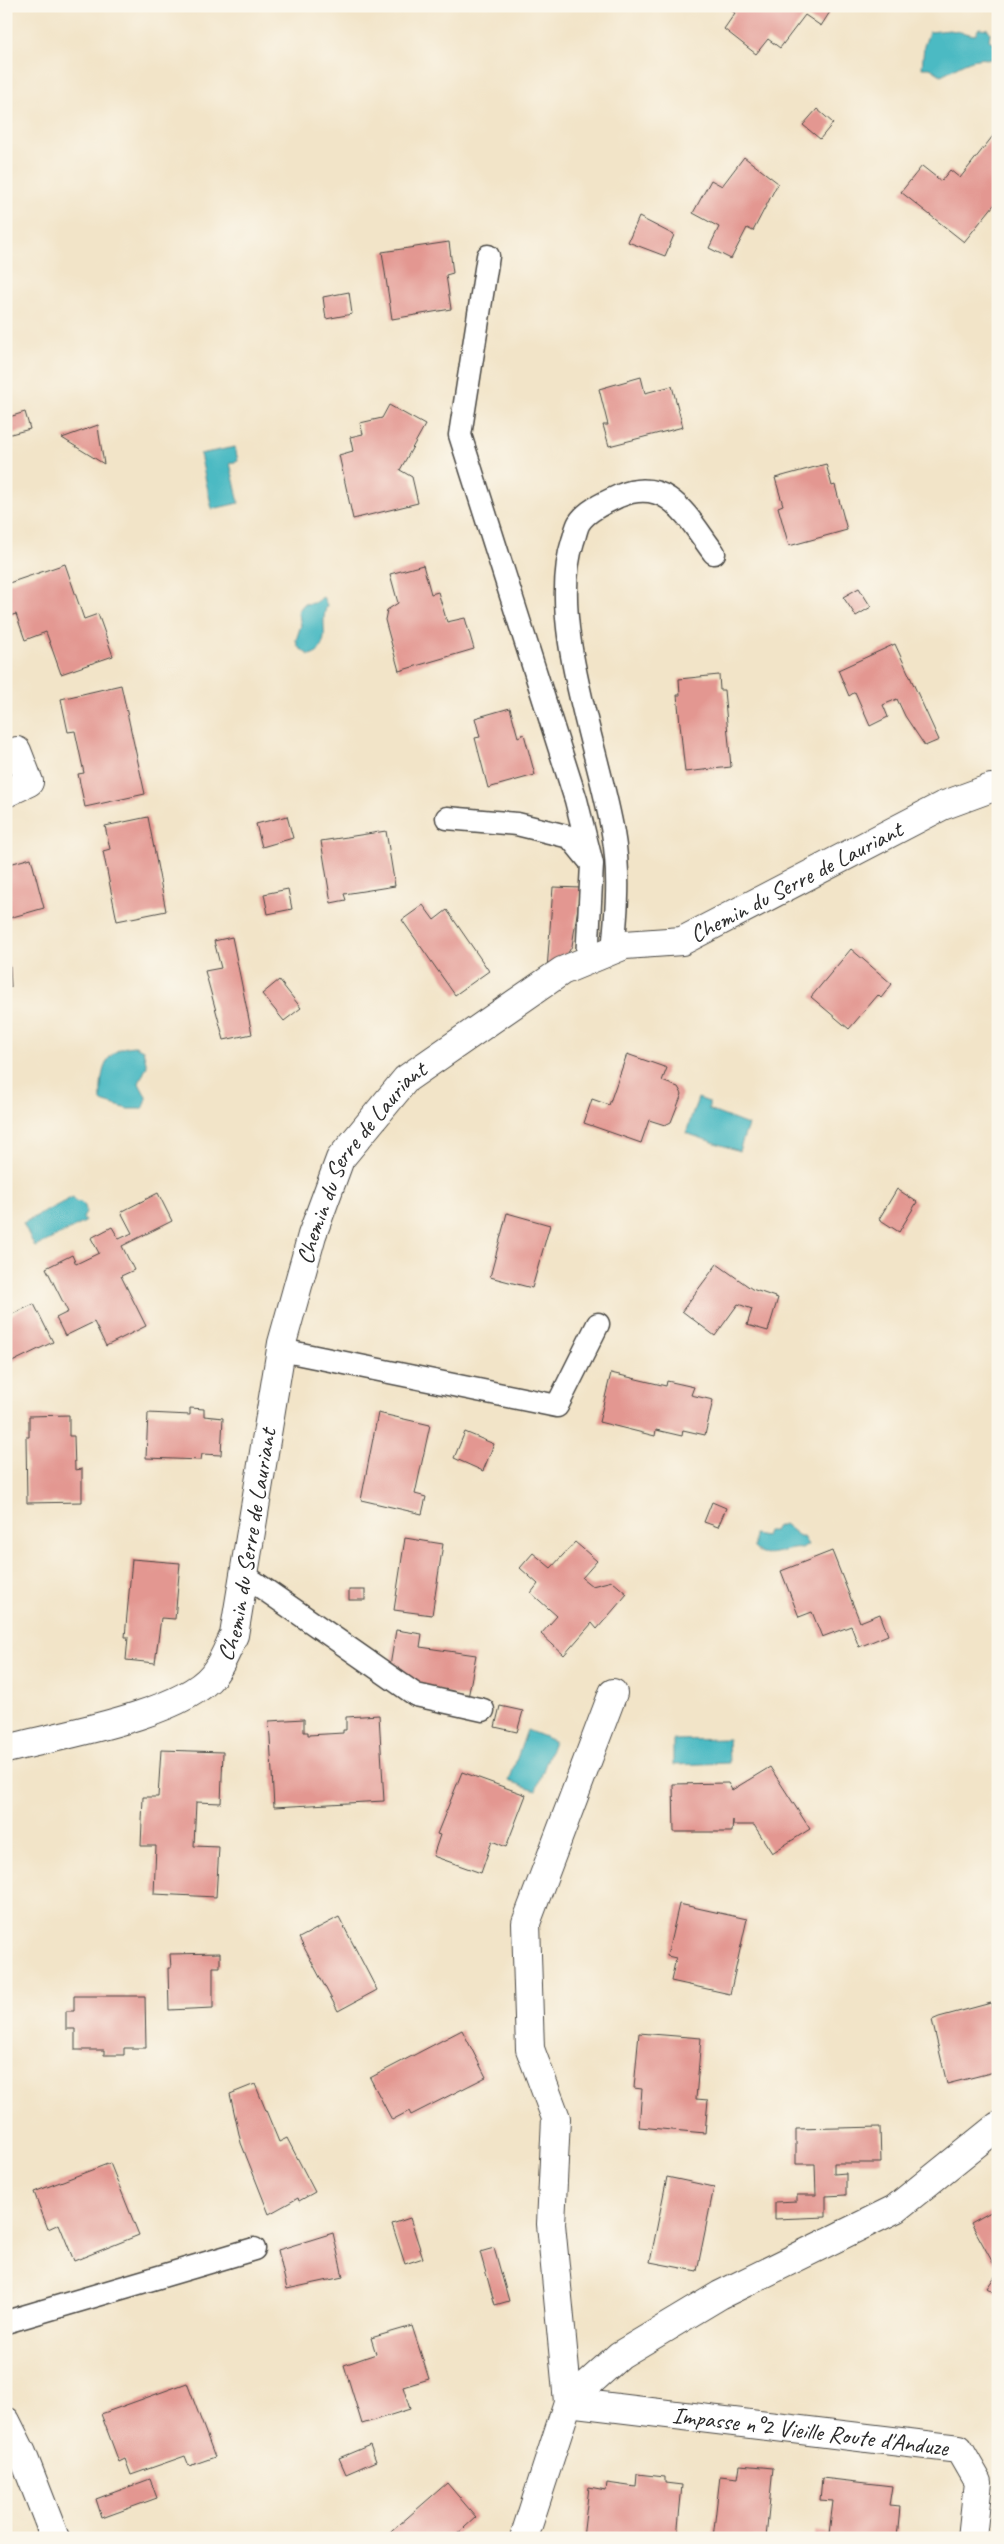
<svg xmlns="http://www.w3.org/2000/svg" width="1004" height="2544" viewBox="0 0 1004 2544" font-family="Caveat,sans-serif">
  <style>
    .water { fill: #4bbac3; stroke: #3b7277 }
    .building { fill: #e39791 }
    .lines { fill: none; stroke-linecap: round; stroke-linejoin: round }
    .lane-casing { stroke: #494743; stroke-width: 25 }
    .street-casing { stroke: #494743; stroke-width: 30 }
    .lane { stroke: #fff; stroke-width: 22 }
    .street { stroke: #fff; stroke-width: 28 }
    .labels { text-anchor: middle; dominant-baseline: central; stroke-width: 5; stroke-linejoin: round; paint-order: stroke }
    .street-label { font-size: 24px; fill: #2b2b2b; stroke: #fbf7ec }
  </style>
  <rect width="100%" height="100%" fill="#fbf7ec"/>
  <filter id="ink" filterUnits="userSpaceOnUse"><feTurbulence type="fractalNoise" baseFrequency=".02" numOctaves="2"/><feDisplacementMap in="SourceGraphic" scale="10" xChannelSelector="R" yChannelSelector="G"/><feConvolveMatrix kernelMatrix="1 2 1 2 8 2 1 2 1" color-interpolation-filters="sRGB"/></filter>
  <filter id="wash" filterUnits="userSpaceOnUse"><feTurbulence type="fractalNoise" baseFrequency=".0096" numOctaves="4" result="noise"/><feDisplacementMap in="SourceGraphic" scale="20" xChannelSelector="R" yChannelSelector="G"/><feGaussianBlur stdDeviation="1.12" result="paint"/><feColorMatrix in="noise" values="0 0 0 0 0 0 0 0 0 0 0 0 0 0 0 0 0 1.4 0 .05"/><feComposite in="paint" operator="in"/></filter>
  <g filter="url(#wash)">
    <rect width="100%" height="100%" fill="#f2e4c8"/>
    <!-- water -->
    <g class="water">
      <path d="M979,28L988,29L990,33L989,40L998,46V62C975,52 961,66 941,75L930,68H922L924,46L929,32L950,30L975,35Z"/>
      <polygon points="235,447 238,461 230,463 239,503 212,509 200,454"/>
      <path d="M323,597L327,605C319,626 331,635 317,653L309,655L298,647L296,640L301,625L298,611L304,604L314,603Z"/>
      <path d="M135,1046L143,1050L147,1066L139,1083C143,1093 152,1100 141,1109H128L101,1101C100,1075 103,1047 135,1046Z"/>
      <polygon points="698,1098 709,1102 709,1110 748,1125 739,1151 686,1133"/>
      <polygon points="73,1197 75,1201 81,1202 85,1206 86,1213 83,1218 85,1222 35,1247 23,1223"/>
      <path d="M784,1524L798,1535L803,1537L808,1545L802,1549C786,1546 767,1562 754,1548V1534L765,1536L767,1531H774L777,1526Z"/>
      <polygon points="527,1730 554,1741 536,1790 509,1781"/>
      <polygon points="728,1739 729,1763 673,1765 673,1740"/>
    </g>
    <g id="blocks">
      <!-- building -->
      <g class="building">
        <polygon points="725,6 832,6 833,7 821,26 805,15 780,48 768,39 756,54 724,29 735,13"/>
        <polygon points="817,109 833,123 820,139 803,125"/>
        <polygon points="996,132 998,200 964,242 901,192 922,166 941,181 950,170 960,178"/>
        <polygon points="744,157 778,183 753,231 747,228 731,259 709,248 719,227 693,213 711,180 722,186"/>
        <polygon points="639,217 674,235 665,256 628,242"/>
        <polygon points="449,242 453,273 446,275 451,309 392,319 382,252"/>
        <polygon points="349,292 352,314 326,319 323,297"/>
        <polygon points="641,377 645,393 672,386 683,427 609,446 603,425 608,425 599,389"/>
        <polygon points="389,405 425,425 400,470 412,477 418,503 353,519 339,455 353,451 350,437 363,434 360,423 382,418"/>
        <polygon points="25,412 30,429 7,435 6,418"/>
        <polygon points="98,425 99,434 104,464 62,438"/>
        <polygon points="826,464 832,486 835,485 847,530 789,546 778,507 783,505 775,478"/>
        <polygon points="65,564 84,619 98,614 113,656 61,674 46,632 25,640 16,614 6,617 6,584"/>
        <polygon points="423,565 431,594 438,592 447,622 465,618 474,649 399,671 385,620 387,610 398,603 390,574"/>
        <polygon points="859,588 871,607 856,616 843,597"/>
        <polygon points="895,644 939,740 925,746 905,716 897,699 883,705 888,717 870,726 855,692 849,696 838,670"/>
        <polygon points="719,675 720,690 724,690 731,767 685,772 677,695 680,695 679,679"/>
        <polygon points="121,685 145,794 85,807 78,774 84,773 75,731 68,732 61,699"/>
        <polygon points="510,708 518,737 524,734 535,775 488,788 475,738 480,737 475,718"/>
        <polygon points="287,816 293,838 262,847 256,824"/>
        <polygon points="148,817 166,911 117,921 103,851 110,849 105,826"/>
        <polygon points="386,831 395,886 344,894 346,900 331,903 321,841"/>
        <polygon points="31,858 44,908 6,919 6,865"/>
        <polygon points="553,887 581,888 572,946 564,960 547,970"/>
        <polygon points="288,889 292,909 268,914 264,894"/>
        <polygon points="423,905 434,920 447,910 489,971 455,995 402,920"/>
        <polygon points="232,937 252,1034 224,1040 205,971 221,968 214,941"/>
        <polygon points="851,949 892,984 881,998 878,995 849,1029 811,997"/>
        <polygon points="10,966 11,987 6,987 6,967"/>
        <polygon points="279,980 301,1008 284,1021 262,994"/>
        <polygon points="627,1054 667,1068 662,1081 678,1087 682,1094 671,1122 665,1125 649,1120 641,1143 584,1123 592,1099 609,1105"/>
        <polygon points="897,1189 917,1202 899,1232 879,1219"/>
        <polygon points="158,1193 172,1221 122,1246 134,1270 121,1276 146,1326 106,1346 94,1322 65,1336 56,1318 68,1312 46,1268 72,1255 76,1264 99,1253 91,1238 112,1227 119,1239 132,1233 121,1212"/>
        <polygon points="507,1213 550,1225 532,1288 490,1277"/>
        <polygon points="717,1264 752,1289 778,1298 768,1331 747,1325 752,1309 738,1304 715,1336 682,1311"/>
        <polygon points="34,1304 53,1342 6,1365 6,1317"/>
        <polygon points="611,1373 666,1386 667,1381 694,1387 691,1395 713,1400 705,1435 683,1430 682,1436 656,1430 655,1436 599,1422"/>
        <polygon points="190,1408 204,1409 204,1416 223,1418 221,1455 202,1454 201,1460 146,1458 148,1413 190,1415"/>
        <polygon points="378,1413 430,1425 415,1494 426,1497 422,1514 361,1500"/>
        <polygon points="69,1415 69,1436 74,1436 75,1470 82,1469 82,1502 27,1503 26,1437 29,1437 29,1416"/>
        <polygon points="465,1432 494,1444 483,1471 454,1458"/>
        <polygon points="712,1502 726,1508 718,1527 704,1522"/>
        <polygon points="405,1538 443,1544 432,1615 394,1610"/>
        <polygon points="575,1542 597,1561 582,1578 592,1586 612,1581 627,1594 597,1629 592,1623 564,1655 541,1634 557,1616 531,1593 538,1584 520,1568 533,1553 551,1568"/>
        <polygon points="832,1551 860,1622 880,1614 888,1635 859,1647 851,1626 822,1637 812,1612 799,1617 781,1571"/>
        <polygon points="132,1559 180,1563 175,1619 161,1618 155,1663 126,1660 128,1637 125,1637"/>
        <rect x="349" y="1590" width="16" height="10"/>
        <polygon points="396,1630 422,1634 420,1647 476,1655 468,1698 420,1686 390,1666"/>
        <polygon points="500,1706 523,1711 517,1732 495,1727"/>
        <polygon points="379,1715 384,1801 274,1807 269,1721 304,1719 304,1732 308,1732 308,1735 326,1734 343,1733 343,1730 346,1730 346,1717"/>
        <polygon points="161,1750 223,1752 221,1803 196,1802 194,1846 219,1847 216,1897 154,1894 156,1846 141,1846 143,1797 158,1797"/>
        <polygon points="770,1767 810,1829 772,1853 754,1825 733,1825 733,1820 732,1832 674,1832 673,1784 728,1783 732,1790"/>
        <polygon points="462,1772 526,1795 506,1847 492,1841 481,1873 433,1856 440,1835 437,1834"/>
        <polygon points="679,1904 747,1919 730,1994 671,1981 676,1958 667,1956"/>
        <polygon points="339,1917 377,1990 338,2011 299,1938"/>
        <polygon points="220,1953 220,1967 213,1967 213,2008 169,2010 168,1968 171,1968 170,1954"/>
        <polygon points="74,1996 145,1996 146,2048 124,2048 124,2055 104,2055 104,2050 75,2050 75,2029 66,2029 66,2011 74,2011"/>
        <polygon points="991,2003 992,2008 998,2007 998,2071 947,2084 932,2020 939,2017"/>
        <polygon points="462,2030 486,2077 411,2115 409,2111 392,2120 370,2078"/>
        <polygon points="639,2033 701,2038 696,2099 708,2100 705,2133 639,2127 642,2089 634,2088"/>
        <polygon points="255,2084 279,2142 287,2138 315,2192 299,2201 298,2198 269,2214 241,2143 230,2094"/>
        <polygon points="880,2127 881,2163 834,2163 834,2174 846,2173 846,2195 826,2196 826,2217 775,2219 775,2202 797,2201 797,2195 816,2195 815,2164 796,2164 796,2129"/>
        <polygon points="110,2163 139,2235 74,2261 59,2224 48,2229 34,2192"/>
        <polygon points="667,2177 714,2187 697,2271 650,2262"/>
        <polygon points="998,2208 998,2272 971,2223"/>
        <polygon points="410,2218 423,2258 405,2264 392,2224"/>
        <polygon points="333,2233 343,2277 287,2289 278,2250"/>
        <polygon points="494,2248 509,2301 495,2305 480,2252"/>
        <polygon points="998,2272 998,2295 987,2288"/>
        <polygon points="412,2326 429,2379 403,2387 410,2409 362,2424 344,2365 376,2354 371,2338"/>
        <polygon points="187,2383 215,2457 189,2466 185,2456 131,2475 125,2459 119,2462 101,2414"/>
        <polygon points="370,2445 376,2461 346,2474 339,2458"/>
        <polygon points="740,2465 773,2468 766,2538 713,2538 720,2476 738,2478"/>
        <polygon points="637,2474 665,2477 665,2483 682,2485 677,2538 632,2534 631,2538 583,2538 589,2487 606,2490 607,2483 636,2487"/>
        <polygon points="822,2478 892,2486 889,2506 900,2507 897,2538 816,2538 816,2532 829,2534 833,2501 820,2500"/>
        <polygon points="150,2479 157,2498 102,2518 96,2499"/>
        <polygon points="447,2483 476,2517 453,2538 384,2538"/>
      </g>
    </g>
  </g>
  <g filter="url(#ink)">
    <use href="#blocks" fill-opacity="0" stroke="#494743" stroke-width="1"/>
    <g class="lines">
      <!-- lane casing -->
      <g class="lane-casing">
        <g id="lane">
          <polyline points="488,256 460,435 576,800 592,864 587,960"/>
          <polyline points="447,818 517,824 570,837 588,859"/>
          <path d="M613,950C617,910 620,873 613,833C599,750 547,621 573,541C575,536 576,528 579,523C587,510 606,502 619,496C669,475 688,519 714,553"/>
          <polyline points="281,1350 557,1406 598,1324"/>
          <polyline points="244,1575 416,1695 483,1710"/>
          <polyline points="6,2322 254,2249"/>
        </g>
      </g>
      <!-- street casing -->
      <g class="street-casing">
        <g id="street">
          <polyline points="6,793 29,782 17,751"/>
          <path id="s1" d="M6,1749C57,1736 181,1715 213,1675C222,1664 228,1648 234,1635L282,1343L312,1235L340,1159L406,1079L562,971L625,945L682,941L942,806L991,788L998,789"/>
          <polyline points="568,2402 620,2355 720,2295 895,2209 998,2126"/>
          <path id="s2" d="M568,2402L959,2449L978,2482L972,2538"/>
          <polyline points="6,2421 22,2453 55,2538"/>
          <polyline points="524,2538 568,2402 551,2224 556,2118 530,2049 526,1923 613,1693"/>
        </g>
      </g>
      <!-- lane -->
      <use href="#lane" class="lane"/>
      <!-- street -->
      <use href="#street" class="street"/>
    </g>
  </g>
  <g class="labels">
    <!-- street labels -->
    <g class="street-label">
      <text stroke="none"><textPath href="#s1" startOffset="1304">Chemin du Serre de Lauriant</textPath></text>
      <text stroke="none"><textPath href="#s1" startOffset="764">Chemin du Serre de Lauriant</textPath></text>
      <text stroke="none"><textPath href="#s1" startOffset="359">Chemin du Serre de Lauriant</textPath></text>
      <text stroke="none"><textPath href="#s2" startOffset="244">Impasse n°2 Vieille Route d'Anduze</textPath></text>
    </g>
  </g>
  <!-- margin -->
  <rect width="1004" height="2544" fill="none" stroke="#fbf7ec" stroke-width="25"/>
</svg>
